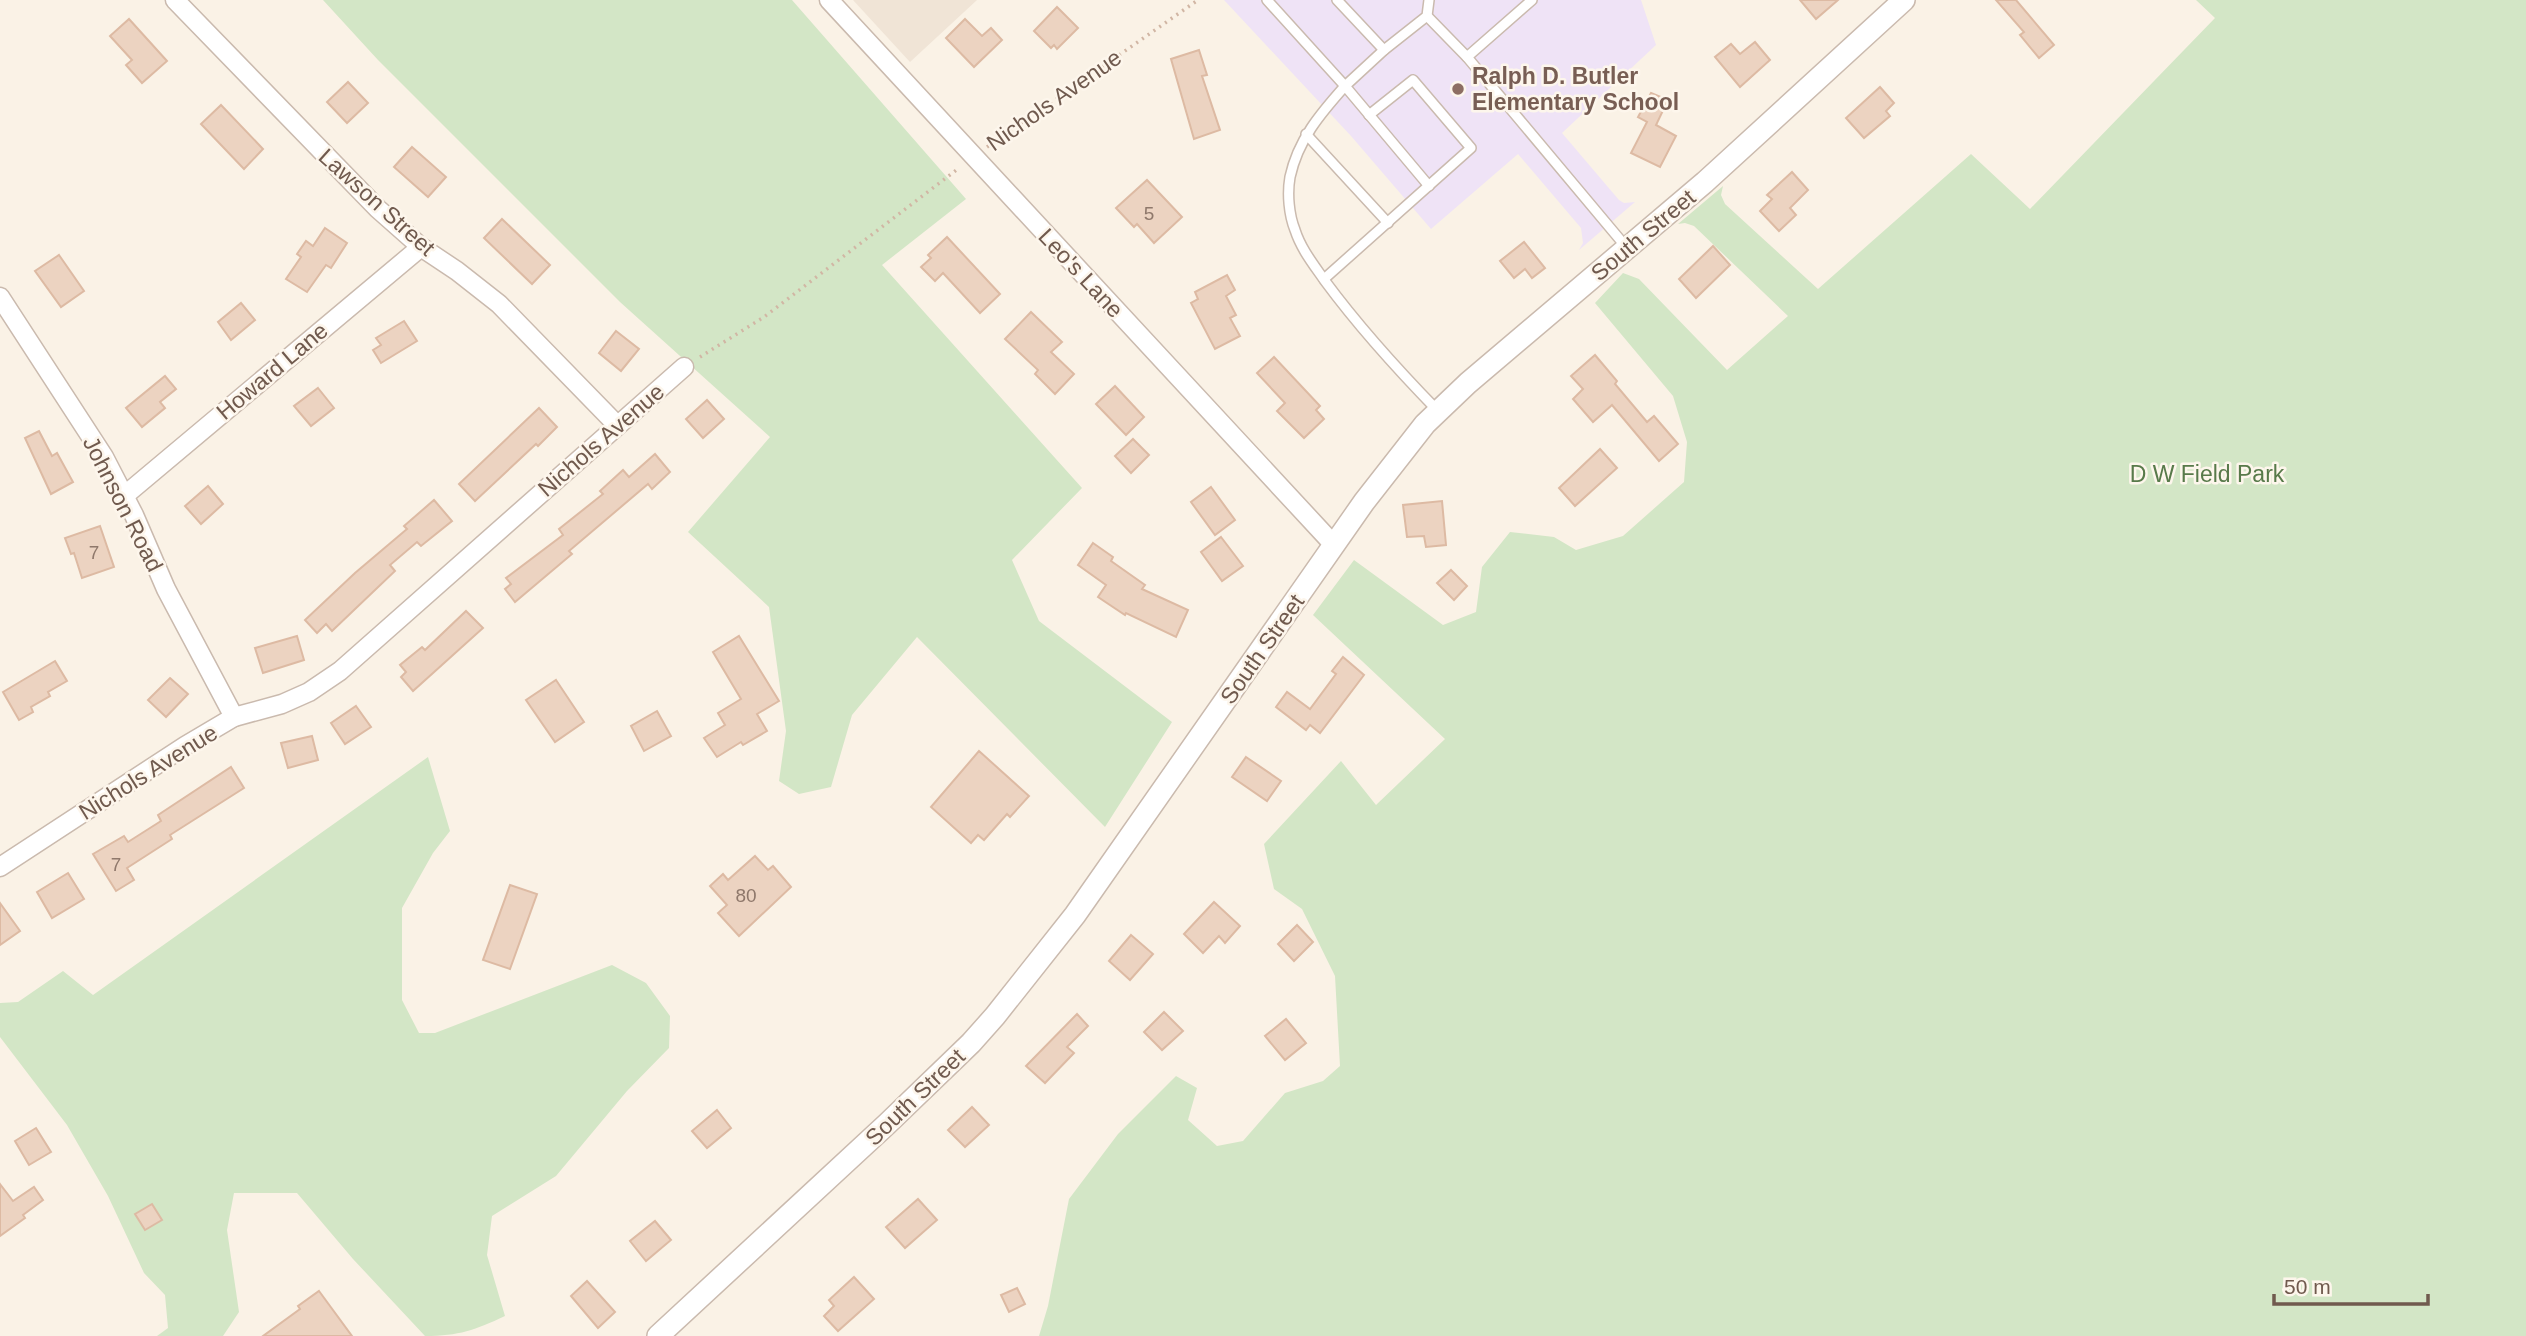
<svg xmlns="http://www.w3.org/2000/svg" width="2526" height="1336" viewBox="0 0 2526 1336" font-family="Helvetica,sans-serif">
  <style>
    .residential { fill: #f0e4d6 }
    .education { fill: #efe3f6 }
    .green { fill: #d3e6c6 }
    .building { fill: #ecd3c1; stroke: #ddbaa3; stroke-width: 2 }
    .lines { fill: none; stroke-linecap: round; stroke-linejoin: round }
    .service-casing { stroke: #cabaae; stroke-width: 12 }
    .minor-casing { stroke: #cabaae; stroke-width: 21 }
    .tertiary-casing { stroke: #cabaae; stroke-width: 24 }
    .path { stroke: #d1b6a4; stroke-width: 3.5; stroke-dasharray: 2 5; stroke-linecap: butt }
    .service { stroke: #fff; stroke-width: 9 }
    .minor { stroke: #fff; stroke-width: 18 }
    .tertiary { stroke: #fff; stroke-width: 21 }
    .education-dot { fill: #8d6e63; stroke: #fdf6ec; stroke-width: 2.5 }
    .labels { text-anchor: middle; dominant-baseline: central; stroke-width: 5; stroke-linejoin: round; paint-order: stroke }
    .number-label { font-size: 19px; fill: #8f786b }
    .education-label { font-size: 23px; font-weight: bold; fill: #785e54; stroke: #fdf6ec; text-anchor: start }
    .street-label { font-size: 23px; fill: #705a4e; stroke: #fdf6ec }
    .park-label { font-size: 23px; fill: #587a4a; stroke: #fdf6ec }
  </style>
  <rect width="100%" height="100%" fill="#faf2e6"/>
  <!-- residential -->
  <polygon class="residential" points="853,0 977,0 910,62"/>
  <!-- education -->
  <polygon class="education" points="1224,0 1641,0 1656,45 1562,133 1619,200 1624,203 1635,202 1579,250 1583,243 1581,228 1518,154 1431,229 1351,136"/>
  <!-- green -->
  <g class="green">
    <polygon points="323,0 792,0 966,199 882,265 1082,488 1012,560 1039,621 1172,722 1105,827 917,637 852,715 831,787 799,794 779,781 786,731 769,607 688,532 770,437 620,302 378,60"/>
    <polygon points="2196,0 2526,0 2526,1336 1039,1336 1048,1306 1069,1199 1118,1134 1176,1076 1197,1088 1188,1120 1217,1146 1243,1141 1285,1093 1323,1081 1340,1066 1335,976 1302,909 1274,889 1264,844 1341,761 1376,805 1445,739 1313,615 1354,560 1443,625 1476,612 1482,567 1510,532 1554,537 1576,550 1623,536 1684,482 1687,442 1673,396 1595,303 1623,273 1639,279 1727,370 1788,316 1694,226 1685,223 1678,224 1723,186 1721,195 1725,204 1818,289 1971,154 2030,209 2215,18"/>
    <path d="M428,757L450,831L433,853L402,908V1000L419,1033H435L612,965L646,983L670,1016L669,1048L627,1091L556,1176L492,1216L487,1255L505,1316C475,1330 459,1336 425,1336L353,1259L297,1193H234L227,1230L239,1312L223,1336H157L168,1328L165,1295L144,1273L108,1196L67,1125L0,1037V1003L18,1002L63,971L93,995Z"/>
  </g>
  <!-- building -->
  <g class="building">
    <polygon points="1800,0 1838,0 1816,19"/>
    <polygon points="1996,0 2016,0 2054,45 2039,58 2020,35 2024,32"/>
    <polygon points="1057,7 1078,28 1057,49 1054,45 1051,48 1034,31"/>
    <polygon points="129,19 167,61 142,83 126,65 132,60 110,36"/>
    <polygon points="965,19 982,36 991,28 1002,40 974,67 946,38"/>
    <polygon points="1755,42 1770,60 1740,87 1715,57 1731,44 1740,54"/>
    <polygon points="1199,50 1207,75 1202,76 1220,130 1194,139 1171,59"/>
    <polygon points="348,82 368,103 347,123 327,102"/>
    <polygon points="1880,87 1894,103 1886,111 1890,116 1864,138 1846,118"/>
    <polygon points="1651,93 1668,100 1656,125 1676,136 1660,167 1631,153 1647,122 1638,117"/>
    <polygon points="221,105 263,149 244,169 201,124"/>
    <polygon points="412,147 446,177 428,197 394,167"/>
    <polygon points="1792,172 1808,190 1790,208 1796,215 1779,231 1760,211 1772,199 1767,195"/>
    <polygon points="1147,180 1182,217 1154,243 1137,224 1134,227 1116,208"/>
    <polygon points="502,219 550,265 532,284 484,238"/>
    <polygon points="325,228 347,243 331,268 326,265 307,292 286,279 301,257 297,254 306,241 313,246"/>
    <polygon points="947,237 1000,294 980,313 943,273 935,281 921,267 931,258 928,255"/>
    <polygon points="1524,242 1545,268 1532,278 1525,269 1514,278 1500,261"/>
    <polygon points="1713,246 1730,265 1696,298 1679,279"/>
    <polygon points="59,255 84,291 61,307 35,271"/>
    <polygon points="1227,275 1235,290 1226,296 1236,315 1230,318 1240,336 1215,349 1191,303 1198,299 1195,292"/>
    <polygon points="241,303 255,320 231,340 218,322"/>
    <polygon points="1031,312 1062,342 1051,352 1074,374 1055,394 1035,374 1038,370 1005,339"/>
    <polygon points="404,321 417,341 381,363 373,350 381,345 376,338"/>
    <polygon points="616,331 639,349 621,371 599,353"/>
    <polygon points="1595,355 1617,381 1615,384 1647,422 1654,416 1678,444 1659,461 1612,405 1593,422 1573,399 1583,389 1571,376"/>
    <polygon points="1274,357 1320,406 1316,410 1324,419 1304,438 1277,411 1285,403 1257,373"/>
    <polygon points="165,376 176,389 160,402 165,408 142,427 126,408"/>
    <polygon points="1115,386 1144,417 1126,435 1096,404"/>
    <polygon points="318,388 334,408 311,426 294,406"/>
    <polygon points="707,400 724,419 703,438 686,419"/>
    <polygon points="539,408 557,427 538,446 536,444 475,501 459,484"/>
    <polygon points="39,431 52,456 57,453 73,482 51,494 25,438"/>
    <polygon points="1133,439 1149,455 1131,473 1115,456"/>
    <polygon points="1600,449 1617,468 1575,506 1559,488"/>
    <polygon points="655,454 670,472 652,489 648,484 569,551 572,554 515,602 505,589 511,584 506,578 563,535 559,529 603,494 600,491 623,470 629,477"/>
    <polygon points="208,486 223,504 201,524 185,506"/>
    <polygon points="1211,487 1235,520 1215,535 1191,502"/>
    <polygon points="434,500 452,521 421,546 417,542 390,565 395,571 332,631 326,624 317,633 305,620 355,573 407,529 404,526"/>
    <polygon points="1442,501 1446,545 1426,547 1424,536 1407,537 1403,505"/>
    <polygon points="100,526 114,567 82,578 74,553 71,554 65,538"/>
    <polygon points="1221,537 1243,566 1222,581 1201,552"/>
    <polygon points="1093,543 1113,557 1111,561 1145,585 1142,589 1188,610 1176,637 1126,613 1125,615 1098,597 1106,585 1078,565"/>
    <polygon points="1451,570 1467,586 1454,600 1437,583"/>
    <polygon points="466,611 483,628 413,691 401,677 406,672 400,665 422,647 425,650"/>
    <polygon points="297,636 304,660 263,673 255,648"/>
    <polygon points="739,636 779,701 757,714 767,731 743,745 741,742 717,757 704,738 725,725 718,713 741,699 713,652"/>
    <polygon points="1343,657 1364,675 1320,733 1310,725 1306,730 1276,707 1287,692 1310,709 1336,674 1332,671"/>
    <polygon points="55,661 67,681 48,692 50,696 31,707 33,712 19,720 3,692"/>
    <polygon points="170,678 188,694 166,717 148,700"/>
    <polygon points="556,680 584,722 555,742 526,700"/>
    <polygon points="356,706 371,727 345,744 331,723"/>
    <polygon points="657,711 671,736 644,751 631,726"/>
    <polygon points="312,736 318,760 288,768 281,743"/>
    <polygon points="979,751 1029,796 1010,817 1007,814 984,840 978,835 971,843 931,807"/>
    <polygon points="1246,757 1281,781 1267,801 1232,777"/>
    <polygon points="231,767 244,788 170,835 172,839 127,868 134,880 116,891 93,854 124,836 128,842 161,821 158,815"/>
    <polygon points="755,856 768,870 773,866 791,887 739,936 718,913 727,905 710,886 723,874 728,880"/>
    <polygon points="68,873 84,899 52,918 37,892"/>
    <polygon points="510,885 537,894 510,969 483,960"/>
    <polygon points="1214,902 1240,926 1225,943 1219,936 1203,953 1184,934"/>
    <polygon points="0,903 20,931 0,945"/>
    <polygon points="1297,925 1313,942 1294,961 1278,944"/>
    <polygon points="1131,935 1153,954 1130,980 1109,961"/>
    <polygon points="1164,1012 1183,1031 1162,1050 1144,1032"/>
    <polygon points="1077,1014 1088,1026 1067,1047 1074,1053 1045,1083 1026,1066"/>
    <polygon points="1286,1019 1306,1043 1285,1060 1265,1036"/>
    <polygon points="972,1107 989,1125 965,1147 948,1130"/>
    <polygon points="717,1110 731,1128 707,1148 692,1131"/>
    <polygon points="36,1128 51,1152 29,1165 15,1141"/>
    <polygon points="0,1184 13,1201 34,1187 43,1200 23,1215 25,1218 0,1236"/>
    <polygon points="918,1199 937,1220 905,1248 886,1227"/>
    <polygon points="152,1204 162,1220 145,1230 135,1214"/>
    <polygon points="655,1221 671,1240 646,1261 630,1241"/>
    <polygon points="854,1277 874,1299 838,1331 824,1316 834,1306 829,1300"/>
    <polygon points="587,1281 615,1312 598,1328 571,1296"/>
    <polygon points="1017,1288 1025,1304 1009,1312 1001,1295"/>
    <polygon points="319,1291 352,1336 263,1336 300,1309 298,1306"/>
  </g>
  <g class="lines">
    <!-- service casing -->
    <g class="service-casing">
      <g id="service">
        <polyline points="1267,0 1345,86 1384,50 1427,16 1429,0"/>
        <polyline points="1337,0 1384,50"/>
        <polyline points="1427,16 1467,57 1627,248"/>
        <polyline points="1467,57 1532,0"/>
        <polyline points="1306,134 1388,223"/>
        <path d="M1429,186L1345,86C1320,114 1298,140 1290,177C1287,194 1289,215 1295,230C1301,249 1314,265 1325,281C1359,327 1398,370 1438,411"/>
        <polyline points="1324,279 1471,148 1413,80 1369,115"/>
      </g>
    </g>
    <!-- minor casing -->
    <g class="minor-casing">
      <g id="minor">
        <polyline points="175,0 378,209 421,247 457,271 499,304 617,425"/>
        <polyline points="829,0 1334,545"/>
        <polyline points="0,297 104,457 134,515 166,589 234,717"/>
        <polyline points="124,496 421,247"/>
        <polyline points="0,867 185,746 234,717 282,704 309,692 340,671 684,367"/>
      </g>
    </g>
    <!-- tertiary casing -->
    <g class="tertiary-casing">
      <polyline id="tertiary" points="658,1336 887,1124 971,1043 995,1016 1075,915 1364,502 1425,424 1468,383 1705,182 1904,0"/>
    </g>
    <!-- path -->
    <g class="path">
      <polyline points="987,147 1198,0"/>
      <polyline points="700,357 764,317 959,168"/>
    </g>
    <!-- service -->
    <use href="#service" class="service"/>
    <!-- minor -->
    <use href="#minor" class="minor"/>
    <!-- tertiary -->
    <use href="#tertiary" class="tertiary"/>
  </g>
  <!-- markers -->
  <circle class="education-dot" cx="1458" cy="89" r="7"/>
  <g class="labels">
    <!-- number labels -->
    <g class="number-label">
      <text x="1149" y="213">5</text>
      <text x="94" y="552">7</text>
      <text x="116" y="864">7</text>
      <text x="746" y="895">80</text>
    </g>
    <!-- education labels -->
    <g class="education-label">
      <text x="1472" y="76">Ralph D. Butler<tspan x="1472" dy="26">Elementary School</tspan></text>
    </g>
    <!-- street labels -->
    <g class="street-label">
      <text transform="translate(1054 100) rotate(-35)">Nichols Avenue</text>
      <text transform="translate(377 202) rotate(42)">Lawson Street</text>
      <text transform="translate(1643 235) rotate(-40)">South Street</text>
      <text transform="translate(1081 273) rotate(47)">Leo's Lane</text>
      <text transform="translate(272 371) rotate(-40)">Howard Lane</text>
      <text transform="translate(601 440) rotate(-41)">Nichols Avenue</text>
      <text transform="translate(123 504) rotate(63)">Johnson Road</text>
      <text transform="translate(1262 649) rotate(-55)">South Street</text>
      <text transform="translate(148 772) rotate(-32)">Nichols Avenue</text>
      <text transform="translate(915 1097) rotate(-44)">South Street</text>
    </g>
    <!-- park labels -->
    <g class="park-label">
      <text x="2207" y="474">D W Field Park</text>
    </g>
  </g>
  <!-- scale -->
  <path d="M2274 1294v10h154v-10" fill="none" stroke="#705a4e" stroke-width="3.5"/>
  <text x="2284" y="1294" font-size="21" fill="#705a4e" stroke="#fdf6ec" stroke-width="5" paint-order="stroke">50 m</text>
</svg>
